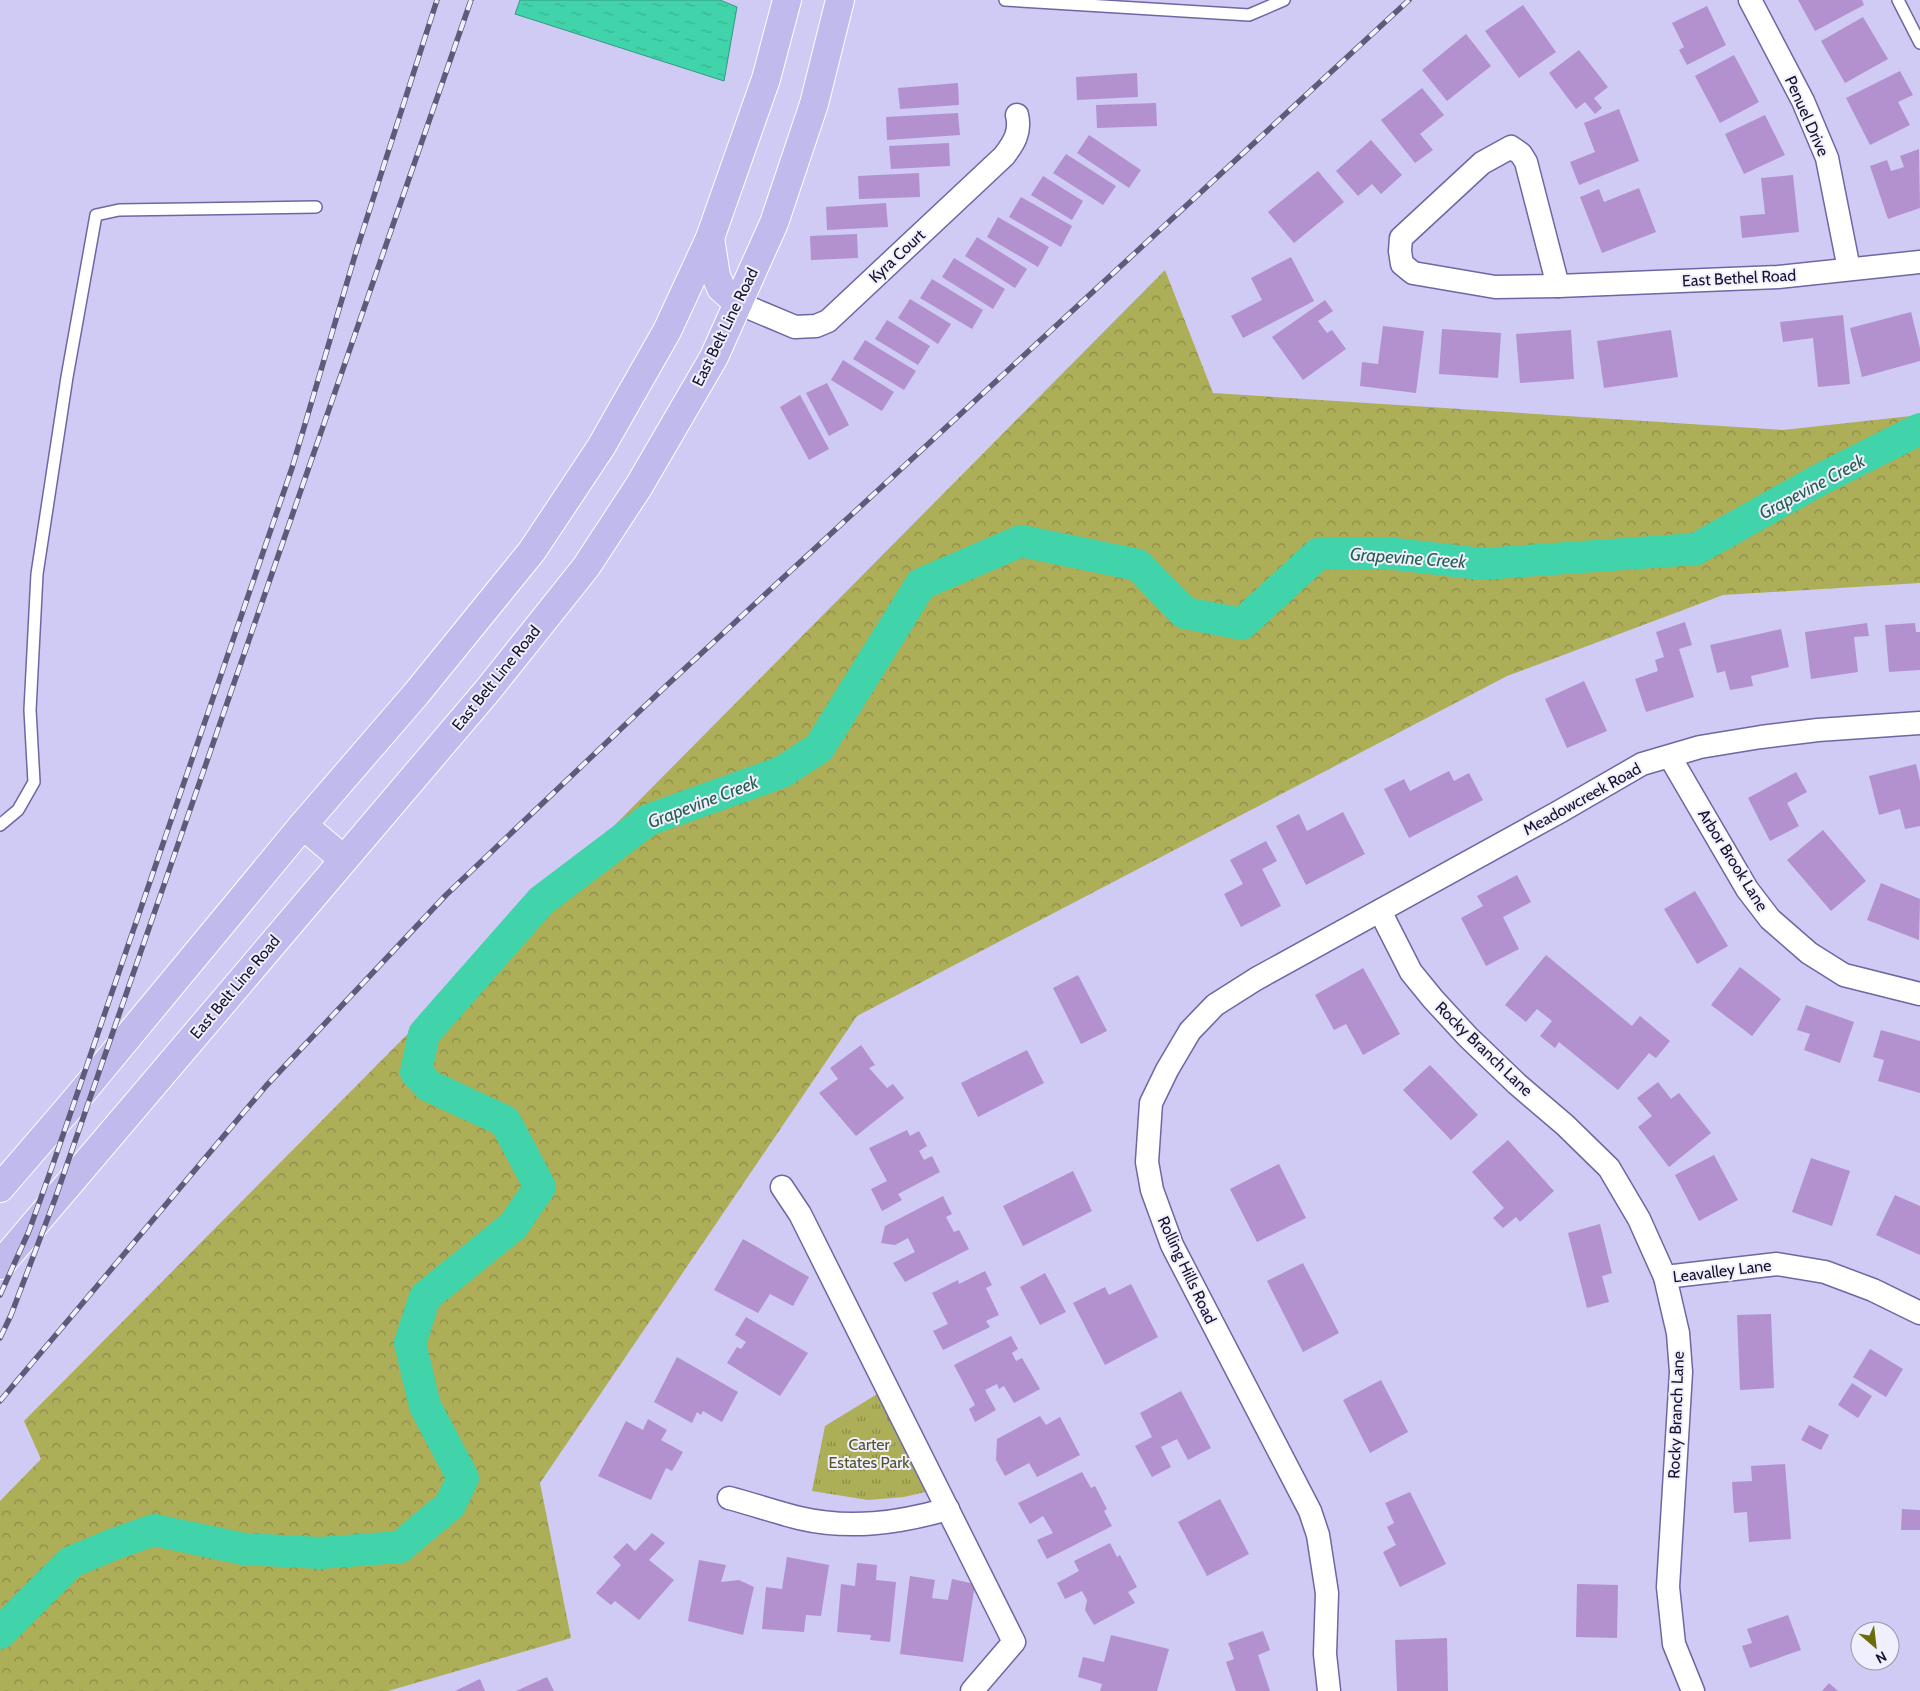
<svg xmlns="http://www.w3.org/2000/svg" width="1920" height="1691" viewBox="0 0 1920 1691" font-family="Cabin,sans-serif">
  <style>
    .forest { fill: url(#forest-crowns) }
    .park { fill: url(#park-tufts) }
    .water { fill: url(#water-ripples); stroke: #349983 }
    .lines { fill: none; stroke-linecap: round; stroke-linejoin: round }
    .river { stroke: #41d3a9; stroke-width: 32 }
    .building { fill: #b391ce }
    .lane-casing { stroke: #6f66a4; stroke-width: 14 }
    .street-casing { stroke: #6f66a4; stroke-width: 25 }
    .primary-casing { stroke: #fff; stroke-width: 30 }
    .lane { stroke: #fff; stroke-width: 11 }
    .street { stroke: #fff; stroke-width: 22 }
    .primary { stroke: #c1baec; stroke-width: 28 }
    .rail-casing { stroke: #5f5a79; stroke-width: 5.5 }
    .rail { stroke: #f0effe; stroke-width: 4; stroke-dasharray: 11; stroke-linecap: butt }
    .labels { text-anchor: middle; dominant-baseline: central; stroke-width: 4; stroke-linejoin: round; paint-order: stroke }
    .street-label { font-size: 16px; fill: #17122b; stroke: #f0effe }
    .park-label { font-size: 16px; fill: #545426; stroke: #f0effe }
    .water-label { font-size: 18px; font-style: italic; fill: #27604e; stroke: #f0effe }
  </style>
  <defs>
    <pattern id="forest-crowns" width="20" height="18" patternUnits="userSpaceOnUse" patternTransform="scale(1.25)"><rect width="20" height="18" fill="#adae58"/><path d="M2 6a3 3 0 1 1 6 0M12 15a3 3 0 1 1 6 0" fill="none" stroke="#8c8c49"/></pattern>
    <pattern id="park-tufts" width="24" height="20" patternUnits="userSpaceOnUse" patternTransform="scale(1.25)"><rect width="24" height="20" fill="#adae58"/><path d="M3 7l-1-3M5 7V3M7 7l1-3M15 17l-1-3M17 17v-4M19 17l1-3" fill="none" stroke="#8c8c49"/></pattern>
    <pattern id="water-ripples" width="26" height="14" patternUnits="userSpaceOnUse" patternTransform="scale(1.25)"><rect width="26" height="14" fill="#41d3a9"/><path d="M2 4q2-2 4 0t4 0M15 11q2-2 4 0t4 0" fill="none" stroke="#38b492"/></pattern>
  </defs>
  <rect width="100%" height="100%" fill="#cfcbf4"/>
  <!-- forest -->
  <polygon class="forest" points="1165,270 1213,393 1783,430 1920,415 1920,583 1723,595 1507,676 857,1016 540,1483 571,1638 388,1691 0,1691 0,1501 41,1459 24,1421"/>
  <!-- park -->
  <polygon class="park" points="887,1388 938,1489 904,1497 868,1500 812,1491 825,1426"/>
  <!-- water -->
  <polygon class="water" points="520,0 720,0 737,7 724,81 515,14"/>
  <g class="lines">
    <!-- river -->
    <polyline class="river" points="0,1633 71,1562 114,1544 154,1530 244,1549 320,1553 400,1547 450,1505 463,1478 425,1406 410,1343 425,1297 513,1226 540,1187 505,1121 429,1086 416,1072 424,1034 541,901 648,820 782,772 819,748 921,584 1021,541 1138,565 1185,613 1242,624 1318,554 1386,553 1482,564 1696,549 1819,480 1920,429"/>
  </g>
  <!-- building -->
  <g class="building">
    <polygon points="1798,0 1862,0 1864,5 1815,31"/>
    <polygon points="1523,5 1556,52 1519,78 1485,31"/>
    <polygon points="1707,6 1726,45 1687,65 1679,50 1684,47 1672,23"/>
    <polygon points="1863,17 1888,59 1845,83 1821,41"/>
    <polygon points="1466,34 1491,66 1447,101 1422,70"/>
    <polygon points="1579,50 1608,87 1594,98 1602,108 1595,114 1585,102 1576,109 1549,73"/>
    <polygon points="1734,55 1759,102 1720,123 1695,76"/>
    <polygon points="1900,71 1913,95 1898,102 1910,125 1870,145 1846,98"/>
    <polygon points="1137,73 1138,97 1077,100 1076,77"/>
    <polygon points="958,83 959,105 900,109 898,88"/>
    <polygon points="1422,88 1444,115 1420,134 1433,150 1415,163 1381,120"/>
    <polygon points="1156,103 1157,126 1097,128 1096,105"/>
    <polygon points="1619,109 1639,161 1579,185 1570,162 1595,152 1584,123"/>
    <polygon points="958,113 960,135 887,140 886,117"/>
    <polygon points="1765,115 1785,155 1744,174 1725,134"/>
    <polygon points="1089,135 1141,170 1129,188 1077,153"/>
    <polygon points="1371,140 1402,175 1381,194 1372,184 1358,196 1336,171"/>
    <polygon points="949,143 950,166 891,169 889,146"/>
    <polygon points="1919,149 1920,208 1888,219 1870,166 1887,160 1891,171 1904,167 1900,156"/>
    <polygon points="1066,154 1116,186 1103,205 1053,173"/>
    <polygon points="1318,171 1344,202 1294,243 1268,212"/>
    <polygon points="919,173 920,197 859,199 858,176"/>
    <polygon points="1793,175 1799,232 1742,238 1740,216 1765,214 1761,178"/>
    <polygon points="1043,176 1083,201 1072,220 1031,195"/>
    <polygon points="1639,188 1656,232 1602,253 1580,197 1599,189 1604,202"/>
    <polygon points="1021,197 1072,226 1061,247 1009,217"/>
    <polygon points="886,203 888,227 827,230 826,207"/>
    <polygon points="998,217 1049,247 1038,267 987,237"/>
    <polygon points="857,234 858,258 811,260 810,236"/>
    <polygon points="977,237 1027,269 1015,288 965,256"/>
    <polygon points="1291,257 1314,301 1243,338 1231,316 1262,300 1251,278"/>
    <polygon points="954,258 1005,289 993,309 942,277"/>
    <polygon points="932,279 983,310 972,329 920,298"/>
    <polygon points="910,299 951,324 938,344 898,318"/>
    <polygon points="1325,300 1333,311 1318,321 1327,333 1332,330 1346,349 1303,380 1272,337"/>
    <polygon points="1911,312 1920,348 1920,361 1862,377 1850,328"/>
    <polygon points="1843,315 1850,384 1818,387 1813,338 1783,342 1780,322"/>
    <polygon points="887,320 930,346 918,365 875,339"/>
    <polygon points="1383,326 1424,331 1416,393 1360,386 1362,362 1378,364"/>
    <polygon points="1442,329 1501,333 1498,378 1439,374"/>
    <polygon points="1571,330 1574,379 1520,383 1516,334"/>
    <polygon points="1671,330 1678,377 1604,388 1597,341"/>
    <polygon points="865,340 916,371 904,390 853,359"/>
    <polygon points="843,360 894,392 882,411 831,380"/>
    <polygon points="827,383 849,425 829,436 806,393"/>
    <polygon points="800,395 829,449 809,460 780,407"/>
    <polygon points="1685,622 1692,645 1679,649 1694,697 1646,712 1635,679 1658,671 1655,660 1664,657 1656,632"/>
    <polygon points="1867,623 1869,636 1854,637 1858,672 1811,679 1805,632"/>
    <polygon points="1915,623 1916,632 1920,632 1920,670 1889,672 1885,625"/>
    <polygon points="1781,629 1789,667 1751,676 1753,686 1730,690 1725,671 1717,673 1710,645"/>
    <polygon points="1584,681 1607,731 1567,748 1545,699"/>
    <polygon points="1916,764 1920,781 1920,826 1905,829 1900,809 1879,815 1869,776"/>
    <polygon points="1449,771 1454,781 1469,773 1483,800 1409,838 1384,789 1404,779 1410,791"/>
    <polygon points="1796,772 1807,792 1787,803 1799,826 1770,841 1748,798"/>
    <polygon points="1343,812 1365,854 1306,885 1276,826 1299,814 1307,831"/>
    <polygon points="1823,830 1866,881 1831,911 1787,860"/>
    <polygon points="1266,841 1277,861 1262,869 1281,906 1241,927 1224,894 1243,884 1230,860"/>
    <polygon points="1517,875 1531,902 1503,917 1519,949 1486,966 1461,918 1483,906 1477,896"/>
    <polygon points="1881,883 1920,899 1919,940 1867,920"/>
    <polygon points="1695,891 1728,946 1697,964 1664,909"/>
    <polygon points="1546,955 1632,1026 1640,1016 1670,1041 1656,1058 1649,1053 1618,1090 1559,1042 1555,1048 1540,1036 1552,1021 1537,1009 1526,1022 1505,1005"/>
    <polygon points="1740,967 1781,999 1752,1036 1711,1005"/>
    <polygon points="1363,968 1400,1034 1363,1055 1346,1024 1334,1030 1315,995"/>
    <polygon points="1078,975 1107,1031 1081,1044 1053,988"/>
    <polygon points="1806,1005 1854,1022 1840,1063 1804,1050 1810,1034 1797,1030"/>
    <polygon points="1881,1030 1920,1041 1920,1093 1878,1081 1884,1060 1873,1057"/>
    <polygon points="861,1045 875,1065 869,1068 887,1088 893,1084 904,1098 856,1136 819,1093 838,1079 830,1068"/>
    <polygon points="1027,1050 1044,1083 978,1117 961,1083"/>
    <polygon points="1430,1065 1478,1115 1451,1140 1403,1090"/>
    <polygon points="1658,1082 1671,1099 1679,1093 1711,1133 1669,1167 1638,1127 1652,1116 1637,1098"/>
    <polygon points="907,1130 910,1136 919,1131 927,1146 919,1151 924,1160 932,1156 940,1172 898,1194 902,1200 882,1211 871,1189 887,1181 869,1148"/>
    <polygon points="1508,1140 1554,1191 1520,1222 1516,1217 1503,1228 1493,1218 1504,1208 1472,1172"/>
    <polygon points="1714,1155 1738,1200 1699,1221 1675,1175"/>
    <polygon points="1811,1158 1850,1171 1832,1226 1792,1212"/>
    <polygon points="1279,1164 1306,1218 1257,1242 1230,1189"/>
    <polygon points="1073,1171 1092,1211 1023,1246 1003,1206"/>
    <polygon points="1895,1195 1920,1206 1920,1255 1876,1235"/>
    <polygon points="943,1196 952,1214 946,1217 954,1232 959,1230 969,1249 905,1282 893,1263 915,1252 908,1238 895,1245 881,1243 885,1226"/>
    <polygon points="1600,1224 1612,1273 1602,1276 1609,1302 1587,1308 1568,1233"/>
    <polygon points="743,1239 809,1277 793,1306 770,1294 758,1313 714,1290"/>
    <polygon points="1303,1263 1339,1333 1303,1352 1267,1281"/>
    <polygon points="985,1271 992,1285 986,1288 999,1315 986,1321 990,1327 943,1350 933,1331 948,1324 932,1293 958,1280 959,1284"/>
    <polygon points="1045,1273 1066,1312 1040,1325 1020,1287"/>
    <polygon points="1131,1284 1158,1337 1105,1365 1073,1303 1105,1287 1109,1295"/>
    <polygon points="1771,1314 1774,1388 1740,1390 1737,1315"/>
    <polygon points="746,1317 808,1353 780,1396 727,1363 737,1347 741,1349 746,1342 735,1335"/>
    <polygon points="1011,1336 1018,1349 1012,1353 1016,1361 1022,1358 1040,1389 1014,1403 1004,1386 999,1389 997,1384 985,1390 996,1410 975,1422 969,1409 975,1405 954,1365"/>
    <polygon points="1870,1349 1903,1369 1886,1397 1853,1377"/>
    <polygon points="677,1357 738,1392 722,1422 703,1411 701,1415 697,1412 692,1423 654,1402"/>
    <polygon points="1381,1380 1408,1432 1370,1453 1343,1400"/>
    <polygon points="1852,1383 1872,1396 1858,1418 1838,1405"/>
    <polygon points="1181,1391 1211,1448 1188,1460 1177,1439 1161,1447 1171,1467 1152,1477 1135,1446 1152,1437 1140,1413"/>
    <polygon points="1040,1416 1046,1425 1060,1417 1080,1455 1037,1477 1029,1463 1005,1476 996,1460 997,1439"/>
    <polygon points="648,1419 667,1430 661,1440 683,1452 672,1471 666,1468 651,1500 598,1476 626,1421 643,1430"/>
    <polygon points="1809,1425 1829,1435 1821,1450 1801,1440"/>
    <polygon points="1785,1464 1791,1539 1749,1542 1747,1512 1734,1513 1732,1482 1752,1481 1751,1466"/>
    <polygon points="1082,1472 1091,1488 1095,1486 1107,1509 1104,1511 1112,1526 1047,1559 1037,1540 1053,1533 1043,1516 1030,1524 1018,1503"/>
    <polygon points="1410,1492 1446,1564 1400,1587 1383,1552 1396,1545 1387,1527 1394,1523 1385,1503"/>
    <polygon points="1220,1499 1249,1554 1207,1576 1178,1522"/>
    <polygon points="1902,1509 1920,1510 1920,1530 1901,1530"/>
    <polygon points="652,1533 665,1543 649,1560 674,1580 639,1620 615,1601 611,1605 596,1593 621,1565 613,1557 627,1543 635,1551"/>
    <polygon points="1110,1543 1117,1557 1120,1555 1137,1587 1128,1592 1135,1603 1094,1625 1085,1610 1087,1600 1082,1591 1065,1599 1057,1583 1079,1571 1074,1561"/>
    <polygon points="787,1557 829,1565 821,1616 806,1615 804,1632 762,1629 766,1587 782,1589"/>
    <polygon points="699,1560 726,1565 721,1582 739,1580 754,1587 743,1635 688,1621"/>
    <polygon points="857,1563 877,1565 876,1580 896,1582 890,1642 870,1640 871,1635 837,1632 841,1584 855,1586"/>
    <polygon points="910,1576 935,1580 932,1598 948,1600 952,1579 975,1584 963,1662 900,1654"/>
    <polygon points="1577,1584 1618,1585 1617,1638 1576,1637"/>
    <polygon points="1788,1615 1801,1650 1750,1668 1742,1646 1752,1643 1747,1629"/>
    <polygon points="1263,1631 1270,1650 1258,1655 1270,1691 1236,1691 1226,1662 1234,1659 1228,1643"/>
    <polygon points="1111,1635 1169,1649 1157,1691 1100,1691 1102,1684 1078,1677 1083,1657 1104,1662"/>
    <polygon points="1447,1638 1448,1691 1397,1691 1395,1640"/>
    <polygon points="547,1677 554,1691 516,1691"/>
    <polygon points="480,1679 485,1691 455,1691"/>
    <polygon points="1829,1683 1838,1691 1822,1691"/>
  </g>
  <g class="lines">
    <!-- lane casing -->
    <g class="lane-casing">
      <g id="lane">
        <polyline points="1005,0 1249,15 1284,0"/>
        <polyline points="1898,0 1920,43"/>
        <polyline points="0,825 18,810 34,782 30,710 37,574 67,377 96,215 119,210 316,207"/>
      </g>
    </g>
    <!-- street casing -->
    <g class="street-casing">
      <g id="street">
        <polyline points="1750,0 1803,101 1827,158 1849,269"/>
        <polygon points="1511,147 1521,154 1526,162 1558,286 1495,287 1413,273 1402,264 1400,251 1401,238 1482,163"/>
        <polyline points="1558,286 1778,277 1920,262"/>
        <path d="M738,303L795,327L816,326L828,321L1004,156C1014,143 1021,132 1017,115"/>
        <polyline points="1670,757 1747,889 1770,919 1809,953 1844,975 1920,994"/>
        <polyline points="1380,911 1411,972 1433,999 1468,1037 1517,1084 1565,1125 1609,1168 1639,1219 1665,1277 1678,1333 1681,1372 1668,1587 1674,1644 1693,1691"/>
        <polyline points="782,1187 800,1214 1014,1642 972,1691"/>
        <polyline points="1665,1277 1777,1264 1825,1272 1873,1290 1920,1313"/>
        <path d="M729,1498C752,1504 775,1512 799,1518C850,1530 898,1523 948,1509"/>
        <polyline points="1329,1691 1325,1654 1327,1593 1318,1535 1310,1511 1172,1245 1152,1190 1147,1162 1151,1103 1167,1070 1190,1031 1215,1005 1256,979 1559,812 1642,764 1700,747 1761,737 1818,730 1920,723"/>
      </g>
    </g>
    <!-- primary casing -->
    <g class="primary-casing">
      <g id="primary">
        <polyline points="710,238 716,276 721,288 738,303"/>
        <polyline points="303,825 343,859"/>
        <polyline points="0,1188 74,1102 303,825 416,694 532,551 601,447 667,331 710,238 766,79 787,0"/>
        <polyline points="0,1265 488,690 586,567 639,486 714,357 774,223 814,104 840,0"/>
      </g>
    </g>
    <!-- lane -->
    <use href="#lane" class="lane"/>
    <!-- street -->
    <use href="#street" class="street"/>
    <!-- primary -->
    <use href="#primary" class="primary"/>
    <!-- rail casing -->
    <g class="rail-casing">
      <g id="rail">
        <polyline points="0,1295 29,1231 52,1167 292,468 356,252 437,0"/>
        <polyline points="0,1338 11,1315 55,1199 471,0"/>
        <polyline points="0,1401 266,1086 446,895 666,686 1409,0"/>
      </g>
    </g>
    <!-- rail -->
    <use href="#rail" class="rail"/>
  </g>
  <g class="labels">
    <!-- street labels -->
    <g class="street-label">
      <text transform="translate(1807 116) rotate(66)">Penuel Drive</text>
      <text transform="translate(897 256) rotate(-43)">Kyra Court</text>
      <text transform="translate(1739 278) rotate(-3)">East Bethel Road</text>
      <text transform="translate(725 327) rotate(-64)">East Belt Line Road</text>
      <text transform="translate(496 678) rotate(-51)">East Belt Line Road</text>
      <text transform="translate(1582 799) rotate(-29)">Meadowcreek Road</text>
      <text transform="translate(1733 860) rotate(58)">Arbor Brook Lane</text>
      <text transform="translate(235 987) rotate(-50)">East Belt Line Road</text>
      <text transform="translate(1484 1049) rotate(44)">Rocky Branch Lane</text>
      <text transform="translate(1187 1270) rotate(65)">Rolling Hills Road</text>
      <text transform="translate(1722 1271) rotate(-7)">Leavalley Lane</text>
      <text transform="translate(1676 1415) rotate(-88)">Rocky Branch Lane</text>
    </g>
    <!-- park labels -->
    <g class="park-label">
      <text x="869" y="1444">Carter<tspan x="869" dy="18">Estates Park</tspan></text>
    </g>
    <!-- water labels -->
    <g class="water-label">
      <text transform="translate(1812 487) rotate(-28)">Grapevine Creek</text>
      <text transform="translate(1408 558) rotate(4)">Grapevine Creek</text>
      <text transform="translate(703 802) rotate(-21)">Grapevine Creek</text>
    </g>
  </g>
  <!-- north arrow -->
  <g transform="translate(1875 1646) rotate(152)"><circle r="24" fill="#f0effe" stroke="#9997aa"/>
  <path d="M0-4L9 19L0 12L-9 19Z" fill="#6c6b0a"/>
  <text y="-8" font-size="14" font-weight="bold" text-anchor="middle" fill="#17122b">N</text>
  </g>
</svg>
